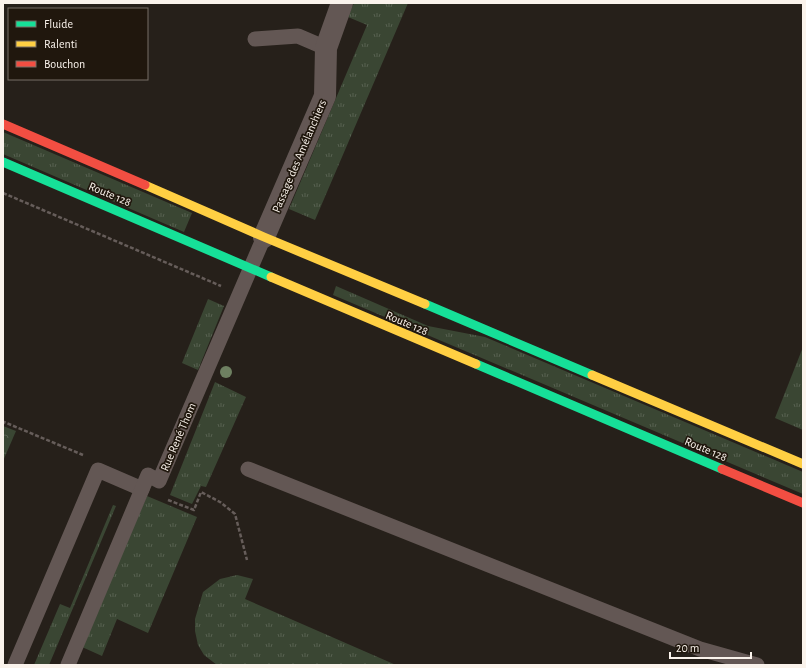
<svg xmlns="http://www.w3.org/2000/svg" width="806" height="668" viewBox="0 0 806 668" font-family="'Alegreya Sans',sans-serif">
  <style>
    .grass { fill: url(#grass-tufts) }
    .park { fill: url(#park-crowns) }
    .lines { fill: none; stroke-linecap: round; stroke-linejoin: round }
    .path { stroke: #665d5a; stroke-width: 2.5; stroke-dasharray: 4 2; stroke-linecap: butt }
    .lane { stroke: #635754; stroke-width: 15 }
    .street { stroke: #635754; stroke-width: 22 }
    .fast { stroke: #16e098; stroke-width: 9 }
    .slow { stroke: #ffcf43; stroke-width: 9 }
    .jam { stroke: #f24e42; stroke-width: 9 }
    .tree { fill: #6e8061 }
    .labels { text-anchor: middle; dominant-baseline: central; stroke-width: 3.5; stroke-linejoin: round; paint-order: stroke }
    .street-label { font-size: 12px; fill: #faf3ec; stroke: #20170d }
  </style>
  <defs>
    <pattern id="grass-tufts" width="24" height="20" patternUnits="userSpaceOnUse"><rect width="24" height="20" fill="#3a4633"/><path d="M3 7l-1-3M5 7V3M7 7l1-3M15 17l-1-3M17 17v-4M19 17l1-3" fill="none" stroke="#576151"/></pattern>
    <pattern id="park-crowns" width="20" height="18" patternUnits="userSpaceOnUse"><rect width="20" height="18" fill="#3a4633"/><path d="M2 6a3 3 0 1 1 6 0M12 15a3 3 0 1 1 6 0" fill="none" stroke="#576151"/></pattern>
  </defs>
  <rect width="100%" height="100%" fill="#26201a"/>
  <!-- grass -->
  <g class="grass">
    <polygon points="354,3 408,3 315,220 289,209 367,25 348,17"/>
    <polygon points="3,132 192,213 184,232 3,154"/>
    <polygon points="336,286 428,326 485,337 803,472 803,494 333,295"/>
    <polygon points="208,299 224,306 198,370 182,363"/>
    <polygon points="803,347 803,430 775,418"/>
    <polygon points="215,382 246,397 206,487 201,486 192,504 170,495"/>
    <polygon points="147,496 197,517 148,633 117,619 102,656 82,647"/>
    <polygon points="113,505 116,506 49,665 34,665 60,604 70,608"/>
    <polygon points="237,575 253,579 245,599 396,665 217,665 204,655 198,645 195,631 195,619 203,592 220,579"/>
  </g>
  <!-- park -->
  <polygon class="park" points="3,426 16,431 3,461"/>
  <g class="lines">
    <!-- path -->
    <g class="path">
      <polyline points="3,193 221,286"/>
      <polyline points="3,424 4,422 83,455"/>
      <polyline points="168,500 194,510 201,492 220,502 235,514 247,560"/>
    </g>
    <!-- lane -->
    <g class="lane">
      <polyline points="255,39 298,36 326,48"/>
      <polyline points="248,469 700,649 757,665"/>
      <polyline points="15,665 98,470 142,489"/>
      <polyline points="68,665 148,475 159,481 264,237"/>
    </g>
    <!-- street -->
    <polyline class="street" points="264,237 325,96 326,48 342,3"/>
    <!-- fast -->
    <g class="fast">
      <polyline points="3,162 271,277"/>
      <polyline points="425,304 592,375"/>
      <polyline points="476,364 722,469"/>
    </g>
    <!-- slow -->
    <g class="slow">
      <polyline points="145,185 264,237 425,304"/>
      <polyline points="271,277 476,364"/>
      <polyline points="592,375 803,464"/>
    </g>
    <!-- jam -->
    <g class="jam">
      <polyline points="3,124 145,185"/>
      <polyline points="722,469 803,503"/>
    </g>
  </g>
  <!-- trees -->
  <circle class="tree" cx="226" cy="372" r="6"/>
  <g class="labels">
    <!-- street labels -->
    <g class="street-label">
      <text transform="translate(299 156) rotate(-67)">Passage des Amélanchiers</text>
      <text transform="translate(110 194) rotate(23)">Route 128</text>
      <text transform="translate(407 323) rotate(23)">Route 128</text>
      <text transform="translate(178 437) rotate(-67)">Rue René Thom</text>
      <text transform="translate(706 449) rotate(23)">Route 128</text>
    </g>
  </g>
  <!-- border -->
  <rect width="806" height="668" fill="none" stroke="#faf3ec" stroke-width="8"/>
  <!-- legend -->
  <rect x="8" y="8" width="140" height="72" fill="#20170d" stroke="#776f66"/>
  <rect x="16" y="21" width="20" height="6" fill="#16e098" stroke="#776f66"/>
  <text x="44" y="28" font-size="12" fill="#faf3ec">Fluide</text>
  <rect x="16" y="41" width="20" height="6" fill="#ffcf43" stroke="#776f66"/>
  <text x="44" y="48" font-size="12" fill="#faf3ec">Ralenti</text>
  <rect x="16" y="61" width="20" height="6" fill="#f24e42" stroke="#776f66"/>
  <text x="44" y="68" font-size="12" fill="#faf3ec">Bouchon</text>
  <!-- scale -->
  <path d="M670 652v6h81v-6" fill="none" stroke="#faf3ec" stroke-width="2"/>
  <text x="676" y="652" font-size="12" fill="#faf3ec" stroke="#20170d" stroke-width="3" paint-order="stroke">20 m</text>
</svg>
